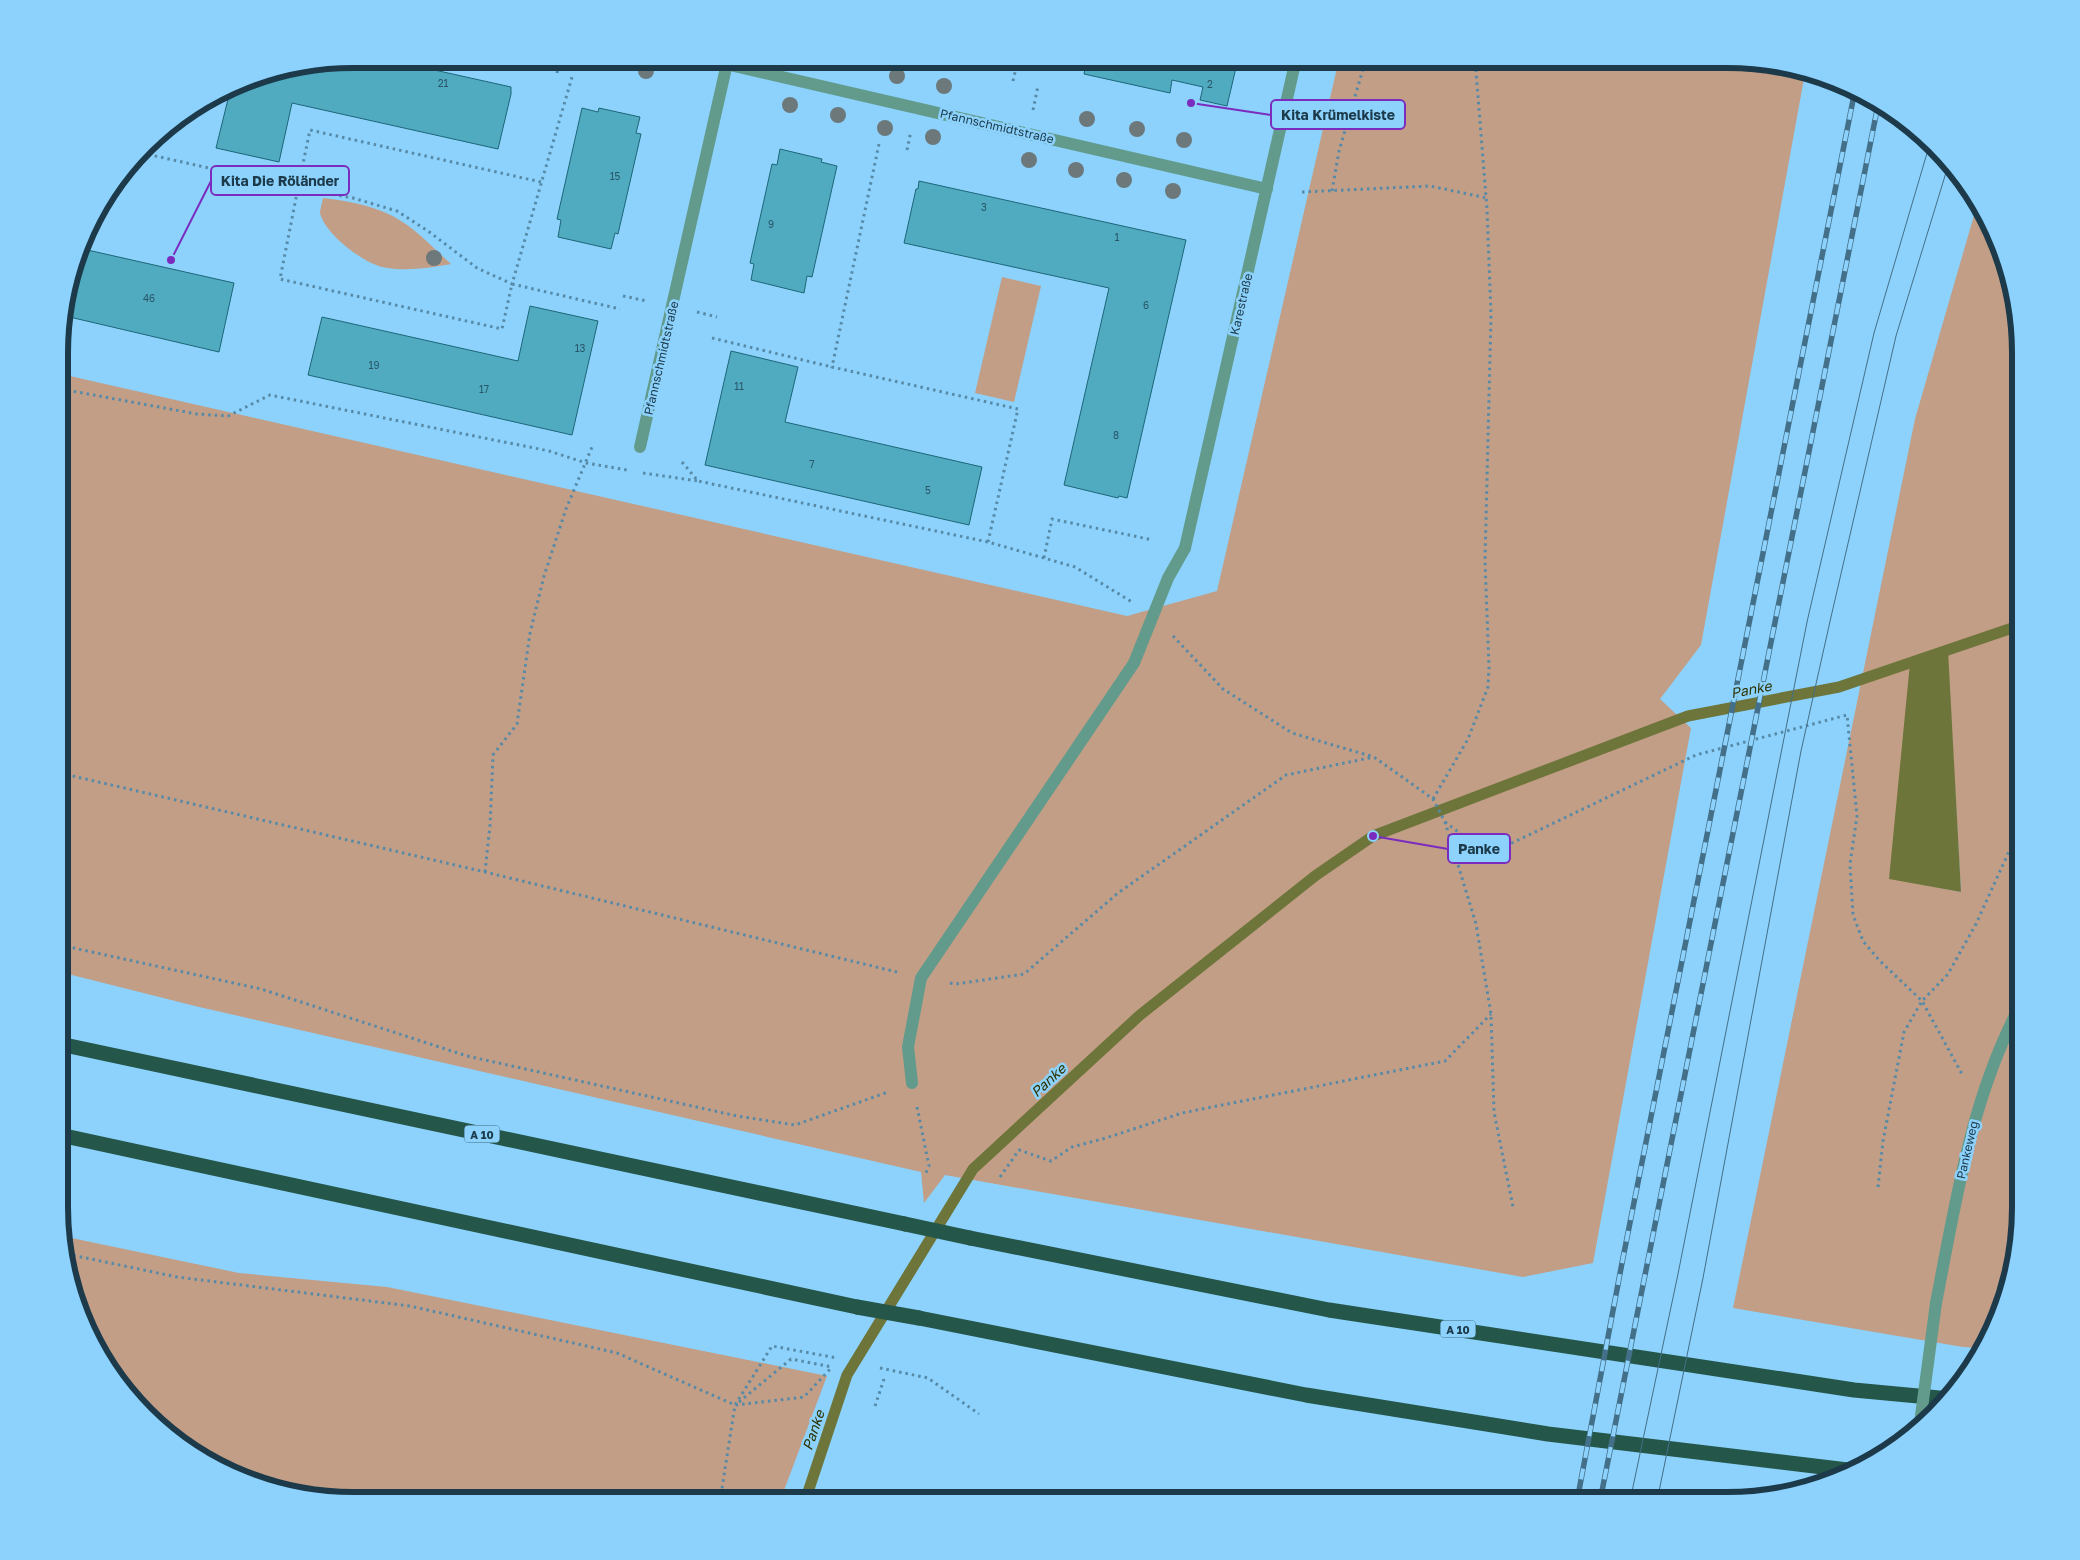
<svg xmlns="http://www.w3.org/2000/svg" width="2080" height="1560" viewBox="0 0 2080 1560" font-family="'Golos Text',sans-serif">
<style>
.green{fill:#c29e86;fill-rule:evenodd}
.water{fill:#6e753a}
.lines{fill:none;stroke-linecap:round;stroke-linejoin:round}
.stream{stroke:#6e753a;stroke-width:11}
.building{fill:#50abc1;stroke:#1d6676}
.path{stroke:#578aa7;stroke-width:3;stroke-dasharray:2.5 4;stroke-linecap:butt}
.service{stroke:#629b8c;stroke-width:12}
.minor{stroke:#629b8c;stroke-width:12}
.motorway{stroke:#25564a;stroke-width:15}
.tram{stroke:#436f88;stroke-width:1}
.rail-casing{stroke:#436f88;stroke-width:5.5}
.rail{stroke:#8cd2fc;stroke-width:4;stroke-dasharray:11;stroke-linecap:butt}
.service-bridge{stroke:#629b8c;stroke-width:12}
.motorway-bridge{stroke:#25564a;stroke-width:15}
.tree{fill:#6d787b}
.labels{text-anchor:middle;dominant-baseline:central;stroke-width:5;stroke-linejoin:round;paint-order:stroke}
.number-label{font-size:10px;fill:#295668}
.shield{fill:#8cd2fc;stroke:#3e687f;stroke-width:1}
.shield-label{font-size:11px;font-weight:bold;fill:#1c3a4a}
.street-label{font-size:12px;fill:#1c3a4a;stroke:#8cd2fc}
.water-label{font-size:14px;font-style:italic;fill:#2e3302;stroke:#8cd2fc}
.rim{fill:none;stroke:#1c3a4a;stroke-width:6}
.leader{fill:none;stroke:#7b2cbf;stroke-width:2}
.callout-dot{fill:#7b2cbf;stroke:#8cd2fc;stroke-width:2}
.callout{fill:#8cd2fc;stroke:#7b2cbf;stroke-width:2}
.callout-label{font-size:14px;text-anchor:middle;font-weight:bold;fill:#1c3a4a}
</style>
<rect width="100%" height="100%" fill="#8cd2fc"/>
<!-- green -->
<g class="green">
<polygon points="1339,59 1746,59 1805,73 1701,645 1660,699 1691,728 1593,1263 1523,1277 945,1175 924,1203 921,1172 195,1006 60,972 61,374 1127,616 1217,591"/>
<path d="M323,198C349,201 378,206 401,221C419,232 435,250 451,264C428,268 405,272 382,267C362,262 325,234 320,213C320,209 322,203 323,198Z"/>
<path d="M1977,205L1991,223L2016,295L2021,352V1227L1999,1320L1982,1348L1963,1347L1733,1308L1915,419ZM1947,651L1961,892L1889,878Z"/>
<polygon points="1002,277 1041,286 1014,402 975,393"/>
<polygon points="62,1236 239,1273 387,1287 827,1376 780,1501 334,1501 240,1479 159,1429 89,1338"/>
</g>
<!-- water -->
<polygon class="water" points="1948,650 1961,892 1889,879 1910,663"/>
<g class="lines">
<!-- stream -->
<polyline class="stream" points="805,1501 847,1375 973,1169 1140,1015 1315,876 1373,836 1688,716 1839,687 2021,625"/>
</g>
<!-- building -->
<g class="building">
<polygon points="352,59 385,59 511,87 511,94 498,149 292,103 279,162 216,148 230,91 258,74"/>
<polygon points="1087,59 1238,59 1227,106 1200,100 1203,87 1172,80 1170,93 1084,74"/>
<polygon points="582,108 598,112 599,108 640,117 636,133 641,134 618,234 615,233 611,249 558,237 561,220 557,219"/>
<polygon points="780,149 822,159 821,162 837,166 812,277 807,276 804,293 751,280 754,264 750,263 772,164 777,165"/>
<polygon points="919,181 1186,240 1127,498 1119,496 1118,498 1064,485 1109,288 904,243 916,189 918,189"/>
<polygon points="83,249 234,283 219,352 61,315"/>
<polygon points="530,306 598,321 572,435 308,375 322,317 518,361"/>
<polygon points="731,351 798,367 785,422 982,467 969,525 705,465"/>
</g>
<g class="lines">
<!-- path -->
<g class="path">
<polyline points="557,73 560,59"/>
<polyline points="1013,81 1018,59"/>
<polyline points="1033,110 1038,86"/>
<polyline points="879,144 832,367 1018,409 988,542"/>
<polyline points="907,150 911,131"/>
<polyline points="142,153 298,188 280,279 502,329 512,284 620,309"/>
<polyline points="541,182 310,130 298,188 353,198 397,211 428,231 477,268 512,284 572,77"/>
<polyline points="1332,191 1339,151 1366,59"/>
<polyline points="1302,192 1430,186 1487,198"/>
<polyline points="623,296 647,301"/>
<polyline points="697,312 717,317"/>
<polyline points="712,338 832,367"/>
<polyline points="61,389 197,414 228,416 270,395 549,451 586,463 627,470"/>
<polyline points="682,462 698,481 988,542 1044,558 1075,567 1132,602"/>
<polyline points="643,473 698,481"/>
<polyline points="1044,558 1052,519 1153,540"/>
<polyline points="1173,636 1223,689 1292,733 1374,757 1433,799 1445,822 1476,924 1491,1014 1494,1112 1513,1207"/>
<polyline points="60,773 485,872 897,972"/>
<polyline points="1433,799 1468,739 1488,687 1489,667 1485,561 1491,315 1487,209 1475,59"/>
<polyline points="1445,822 1469,840 1491,853 1696,755 1847,715 1857,816 1850,864 1853,915 1863,941 1879,960 1922,1001 1962,1074"/>
<polyline points="485,872 490,825 493,755 517,724 530,633 544,576 566,509 592,447"/>
<polyline points="60,945 261,989 467,1056 737,1116 795,1125 888,1092"/>
<polyline points="950,983 956,984 1024,974 1118,893 1286,775 1374,757"/>
<polyline points="917,1107 929,1166 925,1175"/>
<polyline points="1000,1177 1019,1150 1051,1161 1072,1147 1106,1138 1182,1113 1445,1061 1491,1014"/>
<polyline points="1878,1187 1883,1141 1904,1032 1922,1001 1948,974 1976,924 2021,825"/>
<polyline points="67,1254 177,1277 410,1306 617,1353 735,1405 804,1397 832,1367"/>
<polyline points="880,1368 928,1378 979,1414"/>
<polyline points="739,1402 791,1359 832,1367"/>
<polyline points="875,1406 885,1376"/>
<polyline points="720,1501 735,1405 772,1346 837,1358"/>
</g>
<!-- service -->
<g class="service">
<polyline points="912,1083 908,1047 921,978 1134,663 1168,578 1185,548"/>
<path d="M1936,1303C1956,1201 1971,1097 2021,1004"/>
</g>
<!-- minor -->
<g class="minor">
<polyline points="704,59 1267,189"/>
<polyline points="640,447 728,59"/>
<polyline points="1185,548 1296,59"/>
</g>
<!-- motorway -->
<g class="motorway">
<polyline points="60,1044 905,1224"/>
<polyline points="60,1135 857,1307"/>
<polyline points="970,1238 1329,1310 1854,1390 1950,1399"/>
<polyline points="919,1318 1306,1395 1548,1434 1856,1471"/>
</g>
<!-- tram -->
<g class="tram">
<polyline points="1630,1501 1678,1274 1807,622 1874,333 1930,143"/>
<polyline points="1657,1501 1703,1278 1801,751 1831,617 1896,336 1948,166"/>
</g>
<!-- rail casing -->
<g class="rail-casing">
<g id="rail">
<polyline points="1577,1501 1622,1263 1855,90"/>
<polyline points="1600,1501 1878,105"/>
</g>
</g>
<!-- rail -->
<use href="#rail" class="rail"/>
<!-- service-bridge -->
<polyline class="service-bridge" points="1920,1423 1936,1303"/>
<!-- motorway-bridge -->
<g class="motorway-bridge">
<polyline points="905,1224 970,1238"/>
<polyline points="857,1307 919,1318"/>
</g>
</g>
<!-- trees -->
<g class="tree">
<circle cx="646" cy="71" r="8"/>
<circle cx="897" cy="76" r="8"/>
<circle cx="944" cy="86" r="8"/>
<circle cx="790" cy="105" r="8"/>
<circle cx="838" cy="115" r="8"/>
<circle cx="1087" cy="119" r="8"/>
<circle cx="885" cy="128" r="8"/>
<circle cx="1137" cy="129" r="8"/>
<circle cx="933" cy="137" r="8"/>
<circle cx="1184" cy="140" r="8"/>
<circle cx="1029" cy="160" r="8"/>
<circle cx="1076" cy="170" r="8"/>
<circle cx="1124" cy="180" r="8"/>
<circle cx="1173" cy="191" r="8"/>
<circle cx="434" cy="258" r="8"/>
</g>
<g class="labels">
<!-- number labels -->
<g class="number-label">
<text x="443" y="83">21</text>
<text x="1210" y="84">2</text>
<text x="615" y="176">15</text>
<text x="984" y="207">3</text>
<text x="771" y="224">9</text>
<text x="1117" y="237">1</text>
<text x="149" y="298">46</text>
<text x="1146" y="305">6</text>
<text x="580" y="348">13</text>
<text x="374" y="365">19</text>
<text x="739" y="386">11</text>
<text x="484" y="389">17</text>
<text x="1116" y="435">8</text>
<text x="812" y="464">7</text>
<text x="928" y="490">5</text>
</g>
<!-- shield labels -->
<g class="shield">
<rect x="464.5" y="1125.5" width="35" height="17" rx="4"/>
<rect x="1440.5" y="1320.5" width="35" height="17" rx="4"/>
</g>
<g class="shield-label">
<text x="482" y="1134">A 10</text>
<text x="1458" y="1329">A 10</text>
</g>
<!-- street labels -->
<g class="street-label">
<text transform="translate(997 126) rotate(13)">Pfannschmidtstraße</text>
<text transform="translate(1241 304) rotate(-77)">Karestraße</text>
<text transform="translate(661 358) rotate(-77)">Pfannschmidtstraße</text>
<text transform="translate(1967 1150) rotate(-77)">Pankeweg</text>
</g>
<!-- water labels -->
<g class="water-label">
<text transform="translate(1751 689) rotate(-11)">Panke</text>
<text transform="translate(1048 1080) rotate(-43)">Panke</text>
<text transform="translate(813 1430) rotate(-71)">Panke</text>
</g>
</g>
<!-- crop -->
<path d="M0 0H2080V1560H0ZM353 68H1727A285 285 0 0 1 2012 353V1207A285 285 0 0 1 1727 1492H353A285 285 0 0 1 68 1207V353A285 285 0 0 1 353 68Z" fill="#8cd2fc" fill-rule="evenodd"/>
<path class="rim" d="M353 68H1727A285 285 0 0 1 2012 353V1207A285 285 0 0 1 1727 1492H353A285 285 0 0 1 68 1207V353A285 285 0 0 1 353 68Z"/>
<!-- callouts -->
<path class="leader" d="M1191 103L1271 115M171 260L211 181M1373 836L1448 849"/>
<g class="callout-dot">
<circle cx="1191" cy="103" r="5"/>
<circle cx="171" cy="260" r="5"/>
<circle cx="1373" cy="836" r="5"/>
</g>
<g class="callout">
<rect x="1271" y="100" width="134" height="29" rx="5"/>
<rect x="211" y="166" width="138" height="29" rx="5"/>
<rect x="1448" y="834" width="62" height="29" rx="5"/>
</g>
<g class="callout-label">
<text x="1338" y="120">Kita Krümelkiste</text>
<text x="280" y="186">Kita Die Röländer</text>
<text x="1479" y="854">Panke</text>
</g>
</svg>
